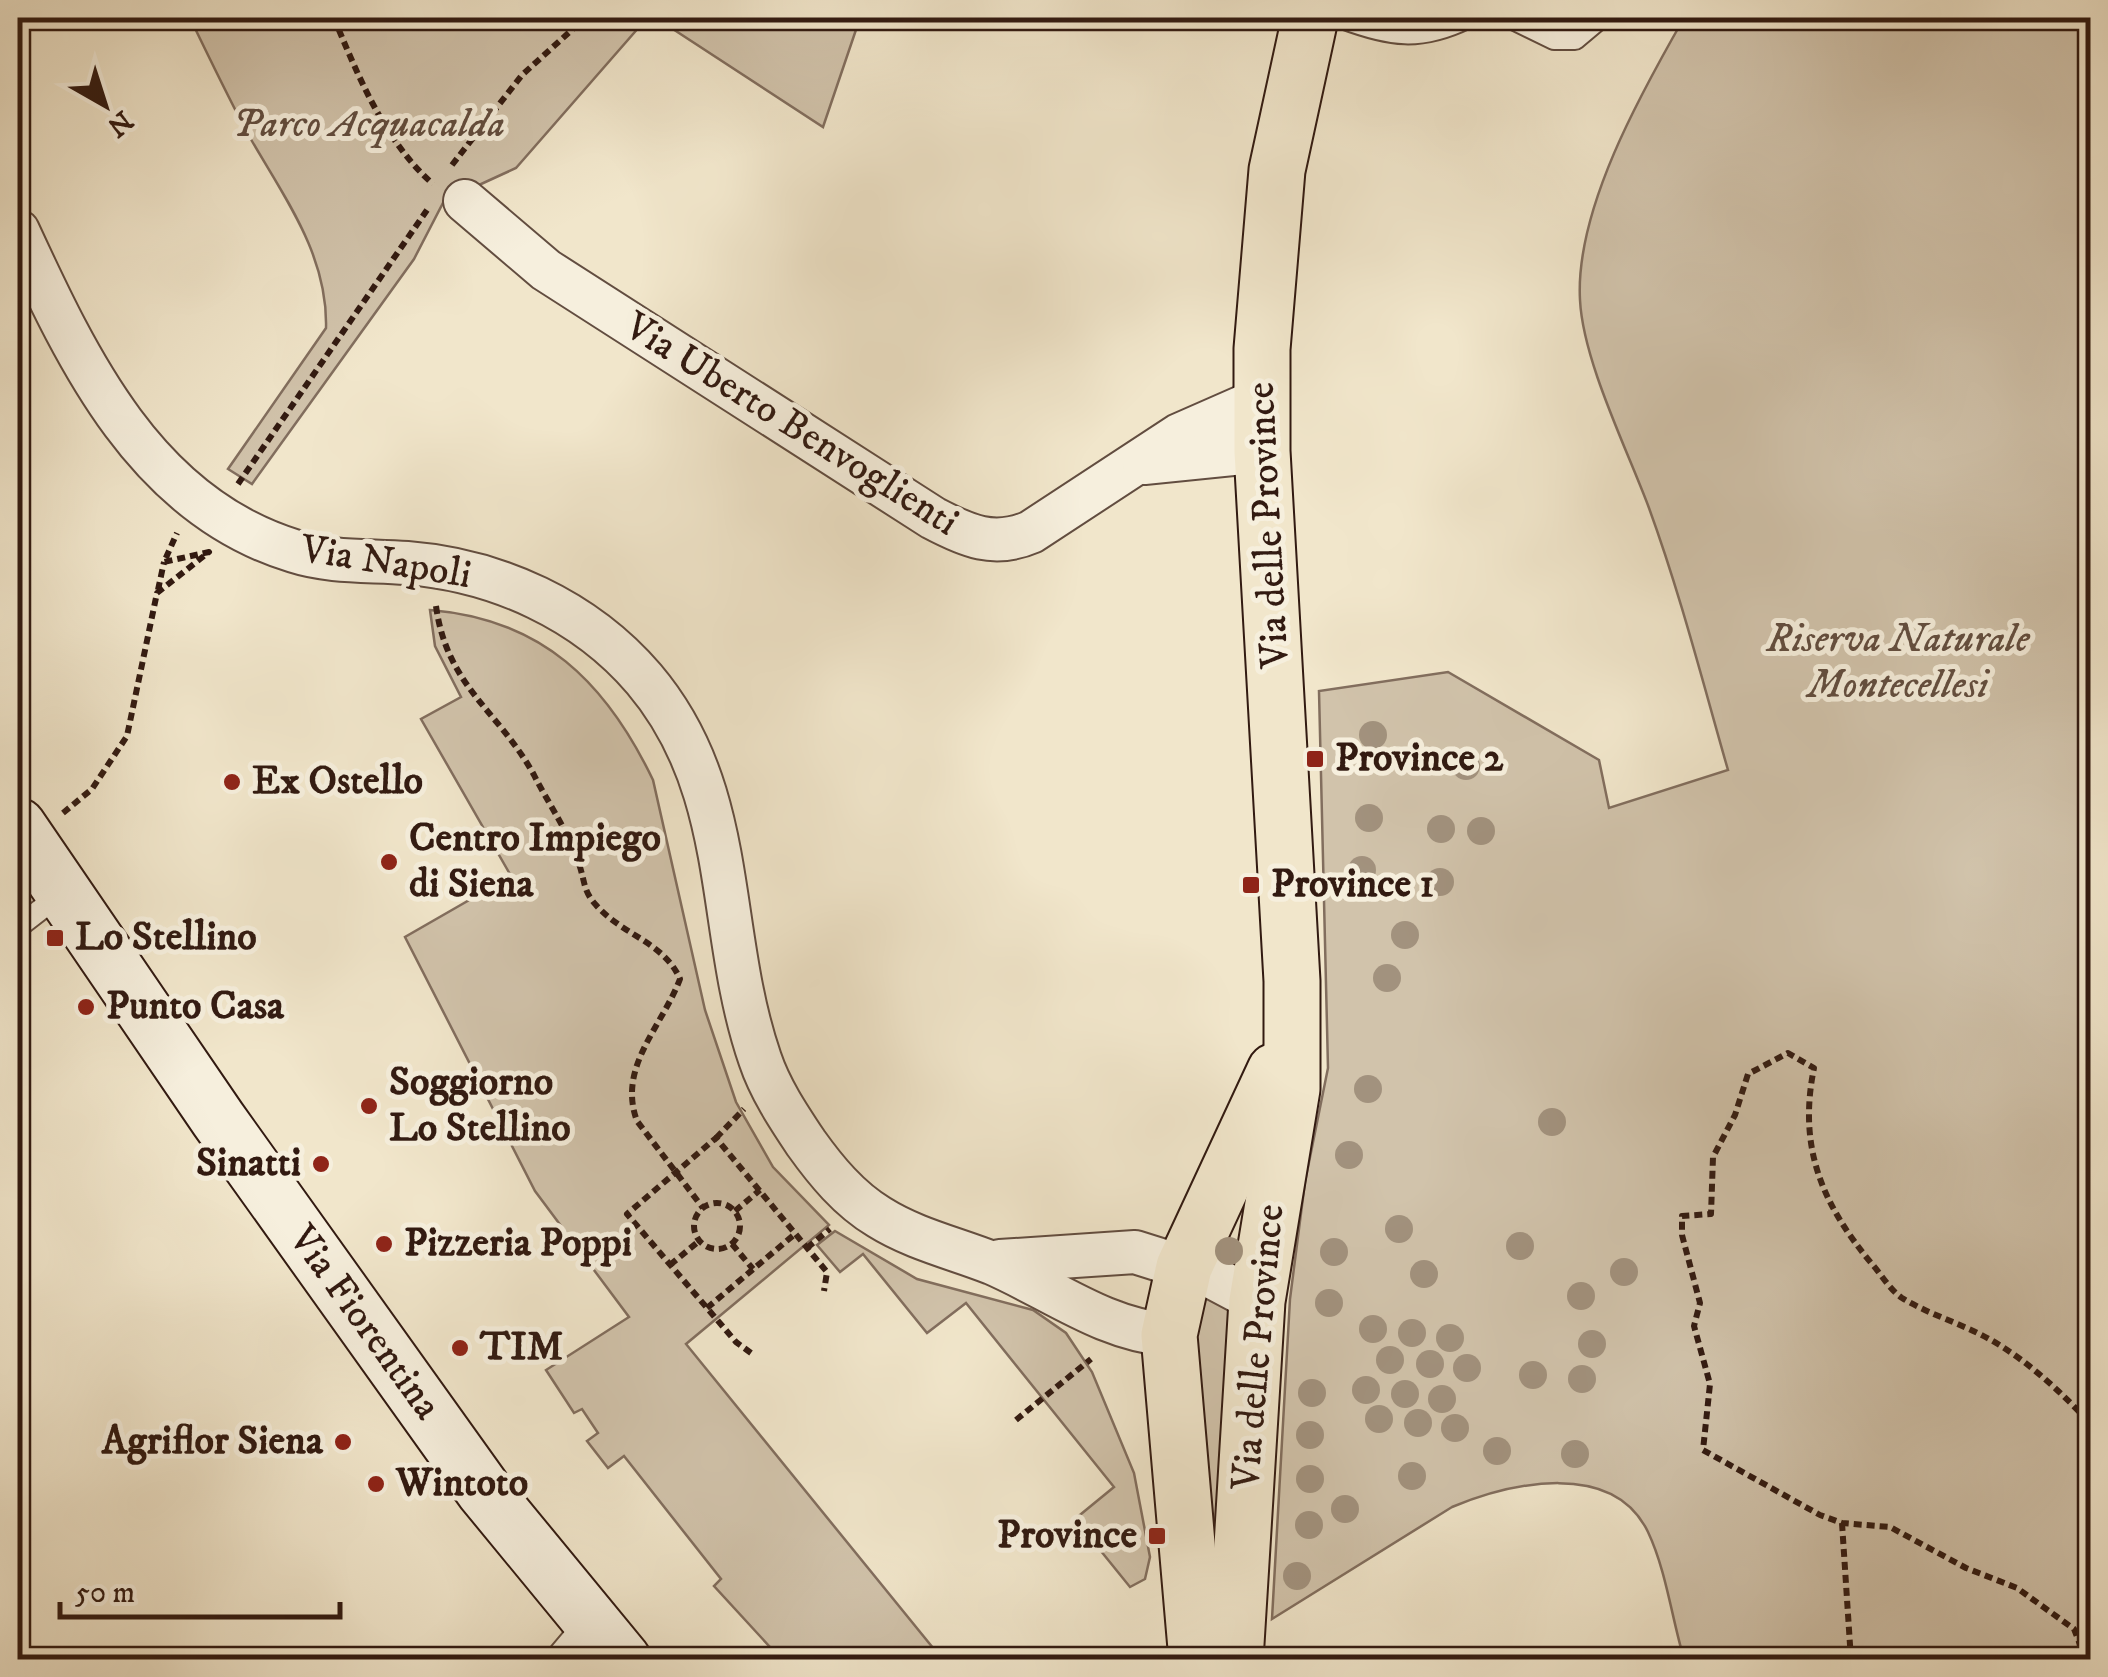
<svg xmlns="http://www.w3.org/2000/svg" width="2108" height="1677" viewBox="0 0 2108 1677" font-family="'IM FELL DW Pica',serif">
<style>
.green{fill:#d1c3ab;stroke:#826e5e;stroke-width:2.5}
.lines{fill:none;stroke-linecap:round;stroke-linejoin:round}
.lane-casing{stroke:#624d40;stroke-width:24}
.street-casing{stroke:#624d40;stroke-width:46}
.secondary-casing{stroke:#321a11;stroke-width:59}
.primary-casing{stroke:#321a11;stroke-width:59}
.path{stroke:#321a11;stroke-width:6;stroke-dasharray:8 5;stroke-linecap:butt}
.lane{stroke:#f6efdd;stroke-width:20}
.street{stroke:#f6efdd;stroke-width:42}
.secondary{stroke:#f6efdd;stroke-width:55}
.primary{stroke:#f1e6cb;stroke-width:55}
.tree{fill:#a2927e}
.poi-dot{fill:#8f2418;stroke:#f6efdd;stroke-width:4}
.labels{text-anchor:middle;dominant-baseline:central;stroke-width:10;stroke-linejoin:round;paint-order:stroke}
.park-label{font-size:40px;font-style:italic;fill:#624d3f;stroke:#f6efdd}
.street-label{font-size:40px;fill:#321a11;stroke:#f6efdd}
.poi-label{font-size:40px;font-weight:bold;fill:#321a11;stroke:#f6efdd;text-anchor:start}
</style>
<rect width="100%" height="100%" fill="#f1e6cb"/>
<filter id="stains"><feTurbulence type="fractalNoise" baseFrequency=".002" numOctaves="4"/><feColorMatrix values="0 0 0 0 .2 0 0 0 0 .09 0 0 0 0 .02 0 0 0 .5 -.17"/></filter>
<radialGradient id="worn" r=".72"><stop offset=".6" stop-color="#630" stop-opacity="0"/><stop offset="1" stop-color="#630" stop-opacity=".3"/></radialGradient>
<!-- green -->
<g class="green">
<path d="M190,18H647L516,168L444,201L414,259L252,484L228,469L326,328C328,255 284,197 249,136C228,97 209,57 190,18Z"/>
<polygon points="656,18 860,18 823,127"/>
<path d="M1684,18H2090V1659H1684C1672,1619 1666,1570 1648,1532C1613,1459 1510,1483 1452,1507L1272,1619L1290,1299L1305,1182L1328,1068L1319,691L1448,672L1599,760L1609,808L1728,770C1703,683 1680,593 1649,508C1627,449 1583,361 1580,300C1575,210 1641,93 1684,18Z"/>
<path d="M430,610C542,619 606,682 653,780L705,1010L736,1102L773,1167L829,1225L686,1344L942,1659H781L714,1586L721,1579L624,1456L608,1468L587,1441L598,1433L582,1409L574,1413L546,1370L629,1317L535,1191L405,937L511,876L421,719L461,697L435,646Z"/>
<polygon points="835,1231 917,1279 1033,1310 1066,1333 1092,1372 1134,1473 1150,1557 1145,1579 1130,1587 1075,1519 1114,1487 966,1303 927,1333 863,1254 840,1272 817,1245"/>
<polygon points="1199,1293 1231,1304 1220,1526 1205,1527 1190,1419"/>
</g>
<g class="lines">
<!-- lane casing -->
<g class="lane-casing">
<g id="lane">
<path d="M1342,18C1390,36 1420,41 1467,18"/>
<polyline points="1511,18 1554,39 1575,39 1600,18"/>
<polyline points="18,927 62,893"/>
<polyline points="554,1660 586,1622"/>
</g>
</g>
<!-- street casing -->
<g class="street-casing">
<g id="street">
<path d="M465,201L546,270L933,518C967,536 994,548 1031,532L1179,435L1261,399"/>
<path d="M18,231C78,361 146,506 294,551C331,563 369,560 407,563C497,570 585,610 644,679C740,792 715,929 760,1059C770,1089 788,1116 806,1143C826,1171 849,1199 879,1217C914,1239 954,1248 992,1263C1052,1289 1102,1329 1169,1335"/>
<polyline points="1144,463 1262,451"/>
<polyline points="1000,1261 1135,1252 1208,1275 1257,1301"/>
</g>
</g>
<!-- secondary casing -->
<g class="secondary-casing">
<polyline id="secondary" points="18,826 218,1119 484,1491 623,1660"/>
</g>
<!-- primary casing -->
<g class="primary-casing">
<g id="primary">
<polyline points="1197,1660 1169,1335 1184,1267 1275,1071"/>
<polyline points="1235,1660 1257,1301 1292,1089 1292,981 1262,451 1262,349 1277,170 1310,18"/>
</g>
</g>
<!-- path -->
<g class="path">
<path d="M334,18C358,76 385,142 433,184"/>
<polyline points="452,165 522,75 585,18"/>
<polyline points="238,484 427,210"/>
<polyline points="158,590 164,562"/>
<path d="M436,606C447,687 499,711 534,775C548,803 570,834 579,864C585,881 583,891 596,905C622,935 664,942 680,979C662,1027 617,1067 637,1121L703,1208"/>
<polyline points="63,813 92,789 127,736 157,593 209,552 164,562 177,533"/>
<polyline points="716,1138 744,1109"/>
<circle cx="717" cy="1226" r="23"/>
<polyline points="735,1211 760,1190"/>
<polyline points="732,1244 753,1269"/>
<polyline points="807,1248 830,1229"/>
<polyline points="670,1265 699,1241"/>
<polyline points="707,1308 795,1234"/>
<polyline points="751,1353 736,1342 627,1214 716,1138 827,1272 824,1291"/>
<polyline points="1016,1420 1091,1359"/>
<polyline points="1842,1523 1851,1660"/>
<path d="M2086,1660L2074,1629L2017,1588L1966,1568L1890,1527L1842,1523L1820,1515L1703,1450L1710,1384L1694,1326L1700,1303L1682,1235V1216L1711,1214L1713,1157L1735,1115L1748,1074L1788,1053L1814,1068C1798,1146 1821,1203 1872,1264C1881,1274 1890,1290 1902,1298C1930,1315 1963,1324 1991,1340C2028,1361 2062,1393 2090,1423"/>
</g>
<!-- lane -->
<use href="#lane" class="lane"/>
<!-- street -->
<use href="#street" class="street"/>
<!-- secondary -->
<use href="#secondary" class="secondary"/>
<!-- primary -->
<use href="#primary" class="primary"/>
</g>
<!-- trees -->
<g class="tree">
<circle cx="1373" cy="735" r="14"/>
<circle cx="1466" cy="766" r="14"/>
<circle cx="1369" cy="818" r="14"/>
<circle cx="1441" cy="829" r="14"/>
<circle cx="1481" cy="831" r="14"/>
<circle cx="1362" cy="870" r="14"/>
<circle cx="1440" cy="882" r="14"/>
<circle cx="1405" cy="935" r="14"/>
<circle cx="1387" cy="978" r="14"/>
<circle cx="1368" cy="1089" r="14"/>
<circle cx="1552" cy="1122" r="14"/>
<circle cx="1349" cy="1155" r="14"/>
<circle cx="1399" cy="1229" r="14"/>
<circle cx="1520" cy="1246" r="14"/>
<circle cx="1229" cy="1251" r="14"/>
<circle cx="1334" cy="1252" r="14"/>
<circle cx="1624" cy="1272" r="14"/>
<circle cx="1424" cy="1274" r="14"/>
<circle cx="1581" cy="1296" r="14"/>
<circle cx="1329" cy="1303" r="14"/>
<circle cx="1373" cy="1329" r="14"/>
<circle cx="1412" cy="1333" r="14"/>
<circle cx="1450" cy="1338" r="14"/>
<circle cx="1592" cy="1344" r="14"/>
<circle cx="1390" cy="1360" r="14"/>
<circle cx="1430" cy="1364" r="14"/>
<circle cx="1467" cy="1368" r="14"/>
<circle cx="1533" cy="1375" r="14"/>
<circle cx="1582" cy="1379" r="14"/>
<circle cx="1366" cy="1390" r="14"/>
<circle cx="1312" cy="1393" r="14"/>
<circle cx="1405" cy="1394" r="14"/>
<circle cx="1442" cy="1399" r="14"/>
<circle cx="1379" cy="1419" r="14"/>
<circle cx="1418" cy="1423" r="14"/>
<circle cx="1455" cy="1428" r="14"/>
<circle cx="1310" cy="1435" r="14"/>
<circle cx="1497" cy="1451" r="14"/>
<circle cx="1575" cy="1454" r="14"/>
<circle cx="1412" cy="1476" r="14"/>
<circle cx="1310" cy="1479" r="14"/>
<circle cx="1345" cy="1509" r="14"/>
<circle cx="1309" cy="1525" r="14"/>
<circle cx="1297" cy="1576" r="14"/>
</g>
<!-- markers -->
<g class="poi-dot">
<rect x="1305" y="749" width="20" height="20" rx="5"/>
<circle cx="232" cy="782" r="10"/>
<circle cx="389" cy="862" r="10"/>
<rect x="1241" y="875" width="20" height="20" rx="5"/>
<rect x="45" y="928" width="20" height="20" rx="5"/>
<circle cx="86" cy="1007" r="10"/>
<circle cx="369" cy="1106" r="10"/>
<circle cx="321" cy="1164" r="10"/>
<circle cx="384" cy="1244" r="10"/>
<circle cx="460" cy="1348" r="10"/>
<circle cx="343" cy="1442" r="10"/>
<circle cx="376" cy="1484" r="10"/>
<rect x="1147" y="1526" width="20" height="20" rx="5"/>
</g>
<g class="labels">
<!-- park labels -->
<g class="park-label">
<text x="369" y="125">Parco Acquacalda</text>
<text x="1898" y="640">Riserva Naturale<tspan x="1898" dy="46">Montecellesi</tspan></text>
</g>
<!-- street labels -->
<g class="street-label">
<text transform="translate(791 425) rotate(32)">Via Uberto Benvoglienti</text>
<text transform="translate(1269 525) rotate(-93)">Via delle Province</text>
<text transform="translate(386 563) rotate(9)">Via Napoli</text>
<text transform="translate(364 1323) rotate(54)">Via Fiorentina</text>
<text transform="translate(1259 1347) rotate(-85)">Via delle Province</text>
</g>
<!-- poi labels -->
<g class="poi-label">
<text x="1335" y="759">Province 2</text>
<text x="252" y="782">Ex Ostello</text>
<text x="409" y="839">Centro Impiego<tspan x="409" dy="46">di Siena</tspan></text>
<text x="1271" y="885">Province 1</text>
<text x="75" y="938">Lo Stellino</text>
<text x="106" y="1007">Punto Casa</text>
<text x="389" y="1083">Soggiorno<tspan x="389" dy="46">Lo Stellino</tspan></text>
<text x="301" y="1164" text-anchor="end">Sinatti</text>
<text x="404" y="1244">Pizzeria Poppi</text>
<text x="480" y="1348">TIM</text>
<text x="323" y="1442" text-anchor="end">Agriflor Siena</text>
<text x="396" y="1484">Wintoto</text>
<text x="1137" y="1536" text-anchor="end">Province</text>
</g>
</g>
<!-- margin -->
<rect width="2108" height="1677" fill="none" stroke="#f1e6cb" stroke-width="60"/>
<rect x="20" y="20" width="2068" height="1637" fill="none" stroke="#321a11" stroke-width="5"/>
<rect x="30" y="30" width="2048" height="1617" fill="none" stroke="#321a11" stroke-width="2.5"/>
<!-- north arrow -->
<g transform="translate(105 105) rotate(141)" stroke="#f6efdd" stroke-width="8" paint-order="stroke">
<path d="M0-8L18 38L0 25L-18 38Z" fill="#321a11"/>
<text y="-15" font-size="28" font-weight="bold" text-anchor="middle" fill="#321a11">N</text>
</g>
<!-- scale -->
<path d="M60 1602v15h280v-15" fill="none" stroke="#321a11" stroke-width="5"/>
<text x="75" y="1602" font-size="30" fill="#321a11" stroke="#f6efdd" stroke-width="8" paint-order="stroke">50 m</text>
<rect width="100%" height="100%" filter="url(#stains)"/>
<rect width="100%" height="100%" fill="url(#worn)"/>
</svg>
